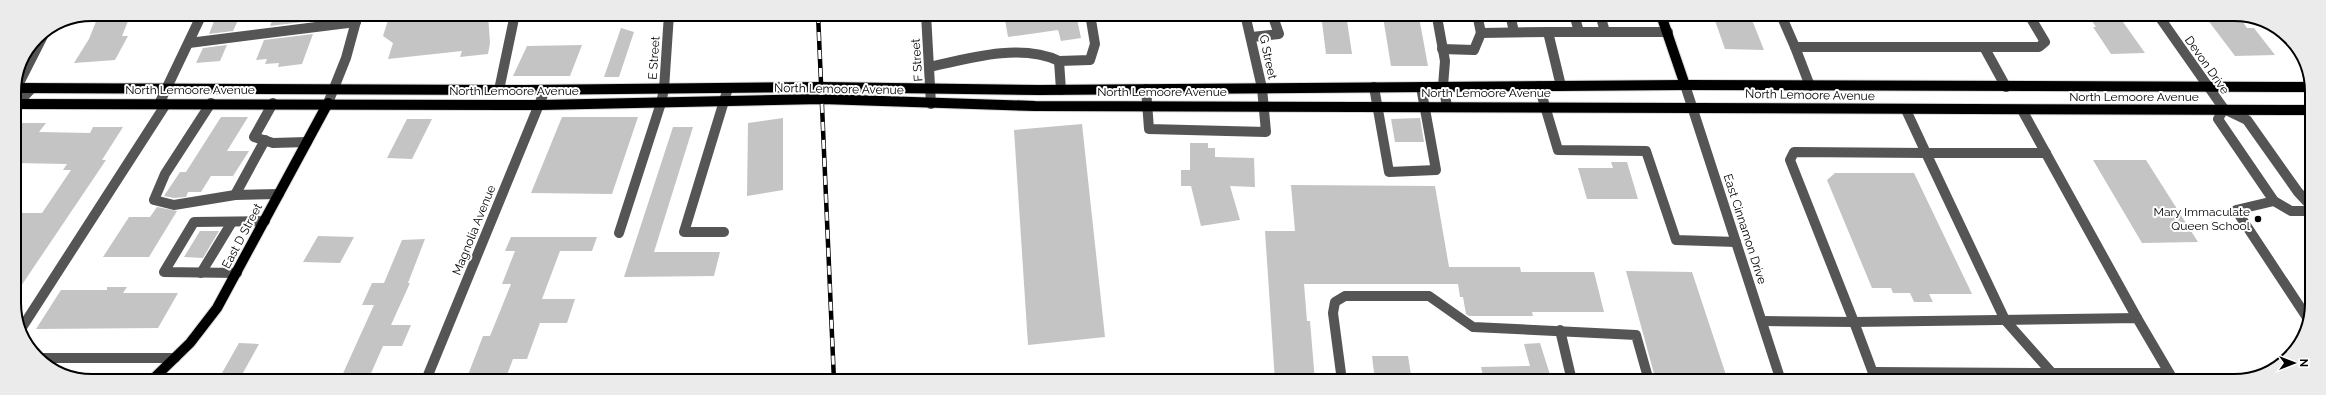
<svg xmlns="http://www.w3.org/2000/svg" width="2326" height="395" viewBox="0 0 2326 395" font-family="Raleway,sans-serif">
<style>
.building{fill:#c4c4c4}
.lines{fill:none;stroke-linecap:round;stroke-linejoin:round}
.major-casing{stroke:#dbdbdb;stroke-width:12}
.minor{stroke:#555;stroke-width:10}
.major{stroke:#000;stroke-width:10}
.rail-casing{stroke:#000;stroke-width:4.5}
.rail{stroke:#fff;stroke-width:3;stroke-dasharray:9;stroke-linecap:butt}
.poi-dot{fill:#000;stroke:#fff;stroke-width:1.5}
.labels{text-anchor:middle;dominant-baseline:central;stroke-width:4;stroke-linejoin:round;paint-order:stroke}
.street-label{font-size:12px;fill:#000;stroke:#fff}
.poi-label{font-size:12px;fill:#000;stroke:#fff;text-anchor:end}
.rim{fill:none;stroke:#000;stroke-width:2}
</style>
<rect width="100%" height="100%" fill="#fff"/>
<!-- building -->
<g class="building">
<polygon points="99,14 131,14 122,36 128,36 115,60 74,63 89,39"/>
<polygon points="217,14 241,14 233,31 209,34"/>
<polygon points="275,14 321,14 319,20 270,26"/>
<polygon points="390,14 488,14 490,43 488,54 460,57 462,51 388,59 393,43 383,36"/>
<polygon points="1004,14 1076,14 1081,38 1061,41 1058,30 1008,37"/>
<polygon points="1321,14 1346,14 1352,54 1326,54"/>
<polygon points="1713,15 1750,15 1764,50 1725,49"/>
<polygon points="2088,15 2118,15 2145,53 2111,54 2093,27 2096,27"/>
<polygon points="2204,15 2238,15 2247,28 2254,28 2275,55 2235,56"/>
<polygon points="1383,17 1419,17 1428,66 1391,66"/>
<polygon points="621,28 634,32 619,77 604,77"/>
<polygon points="313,34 302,64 278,67 279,63 265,64 267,59 256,60 264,40"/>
<polygon points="227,45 220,61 196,63 203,48"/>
<polygon points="582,45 570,76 513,76 527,46"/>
<polygon points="221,117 248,117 227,151 249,151 233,176 211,176 201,192 188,192 186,197 174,198 164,196 180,172 186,172"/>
<polygon points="562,117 638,117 612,194 531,193"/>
<polygon points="783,118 783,190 747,196 748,123"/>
<polygon points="1420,118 1424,142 1395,142 1391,119"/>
<polygon points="407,119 432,119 412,159 387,158"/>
<polygon points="14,123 46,123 39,132 90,133 93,127 123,127 102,160 106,160 15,295 15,213 42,213 71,170 63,170 67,164 14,163"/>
<polygon points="1082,124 1105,337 1028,345 1014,130"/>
<polygon points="673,127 693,127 654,252 720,252 714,276 624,277"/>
<polygon points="1190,143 1208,143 1208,148 1215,148 1215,157 1254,158 1255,187 1230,186 1240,220 1201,226 1191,186 1181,186 1181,170 1190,170"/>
<polygon points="2093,160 2146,160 2198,242 2142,243"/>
<polygon points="1611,162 1627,162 1638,199 1587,199 1578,168 1613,168"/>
<polygon points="1835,173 1914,173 1972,294 1929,294 1933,302 1914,302 1910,293 1893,293 1891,288 1872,288 1827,180"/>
<polygon points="1291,185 1435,186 1449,267 1520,267 1521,272 1594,272 1604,312 1532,312 1533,316 1469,316 1466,314 1463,297 1460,297 1458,284 1304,284 1307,321 1310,321 1315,381 1275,381 1265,231 1295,231"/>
<polygon points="157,207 177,211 149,257 103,257 129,217 150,217"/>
<polygon points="200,231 219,231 203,258 184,257"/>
<polygon points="318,236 354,237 340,263 303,262"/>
<polygon points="511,237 597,237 592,251 560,251 542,299 575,299 567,323 540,323 527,359 513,359 505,380 466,380 483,336 490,336 511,284 502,284 515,251 505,251"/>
<polygon points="425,239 408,283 410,283 391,325 411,325 402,346 383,346 368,380 340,380 374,305 362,305 372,283 384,283 402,240"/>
<polygon points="1626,271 1692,272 1728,381 1656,381"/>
<polygon points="107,287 127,287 123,293 178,293 158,328 36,329 61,290 107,290"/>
<polygon points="239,343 259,344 239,380 218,380"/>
<polygon points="1540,343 1552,381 1484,381 1481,367 1530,366 1524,344"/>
<polygon points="1372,356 1408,356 1412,381 1375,381"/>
</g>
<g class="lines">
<!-- major casing -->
<g class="major-casing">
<g id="major">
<polyline points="1661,15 1685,85"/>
<polyline points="15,88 524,90 822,87 1039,90 1685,85 2310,87"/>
<polyline points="14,104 540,105 822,99 1035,106 2311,110"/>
<polyline points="152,380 190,343 217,308 328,103"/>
</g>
</g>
<!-- minor -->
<g class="minor">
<polyline points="926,14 931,104"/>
<polyline points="1434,14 1437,17 1445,61 1443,86 1447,106"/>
<polyline points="1477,14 1481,33 1548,32"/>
<polyline points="1510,14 1514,32"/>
<polyline points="1574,14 1579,32"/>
<polyline points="1600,14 1605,32"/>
<polyline points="1781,15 1795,47 2039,47 2045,42 2029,15"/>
<polyline points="2158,15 2224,109"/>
<polyline points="1252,37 1279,34 1272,14"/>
<polyline points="189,43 356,22"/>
<polyline points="1795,47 1810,86"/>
<polyline points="1984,47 2006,87"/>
<polyline points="1442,49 1474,50 1481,33"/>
<polyline points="1059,61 1090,60 1095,44 1090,14"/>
<path d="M930,67C969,58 1021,43 1059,61L1061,90"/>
<polyline points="1685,85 1781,381"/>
<polyline points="1539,86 1558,150 1646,151 1676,240 1736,242"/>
<polyline points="1561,86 1548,32 1668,32"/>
<polyline points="1374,87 1389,172 1436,170 1421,87"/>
<polyline points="1146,89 1149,129 1266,132 1262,88 1245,14"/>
<polyline points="499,90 515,14"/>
<polyline points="14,93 46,30"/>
<polyline points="211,103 165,174 154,200 174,205 235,195 279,194"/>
<polyline points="273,103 254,137 273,143 307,142"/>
<polyline points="328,103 346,58 358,14"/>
<polyline points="159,104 202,14"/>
<polyline points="14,107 32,88"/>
<polyline points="2224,109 2218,119 2274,201 2291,211 2311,211"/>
<polyline points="2224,109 2247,120 2298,192 2311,206"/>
<polyline points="1906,110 1926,153 1794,152 1790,160 1854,322 2137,318 2174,381"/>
<polyline points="2022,110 2137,318"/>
<polyline points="235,195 265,140"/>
<polyline points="2274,201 2236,210 2308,319"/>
<polyline points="724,232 684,232 728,88"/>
<polyline points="619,233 661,103 664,89 669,14"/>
<polyline points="201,273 232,222"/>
<polyline points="237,273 164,272 194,222 265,221"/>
<polyline points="1762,321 1854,322 1876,381"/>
<polyline points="21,329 166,104"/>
<polyline points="1560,330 1572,381"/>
<polyline points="37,358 175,358"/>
<polyline points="1873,372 2052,373 2005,320 1926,153 2046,153"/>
<polyline points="2052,373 2169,373"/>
<polyline points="426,380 545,90"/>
<polyline points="1342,381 1333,313 1335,302 1345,296 1429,296 1473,327 1636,335 1649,381"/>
</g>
<!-- major -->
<use href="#major" class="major"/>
<!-- rail casing -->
<g class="rail-casing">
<polyline id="rail" points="818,14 834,381"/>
</g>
<!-- rail -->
<use href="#rail" class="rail"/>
</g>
<!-- markers -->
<circle class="poi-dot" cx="2258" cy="219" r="4"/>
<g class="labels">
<!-- street labels -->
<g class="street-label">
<text transform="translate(1268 57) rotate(78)">G Street</text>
<text transform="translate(654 58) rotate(-86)">E Street</text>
<text transform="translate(917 60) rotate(-94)">F Street</text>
<text transform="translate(2207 65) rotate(55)">Devon Drive</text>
<text transform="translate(839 89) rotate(1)">North Lemoore Avenue</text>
<text x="190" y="90">North Lemoore Avenue</text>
<text x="514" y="91">North Lemoore Avenue</text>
<text x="1162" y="92">North Lemoore Avenue</text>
<text x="1486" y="93">North Lemoore Avenue</text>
<text transform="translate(1810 95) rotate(1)">North Lemoore Avenue</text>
<text x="2134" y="97">North Lemoore Avenue</text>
<text transform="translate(1745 229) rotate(72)">East Cinnamon Drive</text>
<text transform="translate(474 230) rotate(-68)">Magnolia Avenue</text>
<text transform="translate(242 236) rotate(-62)">East D Street</text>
</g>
<!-- poi labels -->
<g class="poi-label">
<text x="2250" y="212">Mary Immaculate<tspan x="2250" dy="14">Queen School</tspan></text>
</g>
</g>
<!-- crop -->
<path d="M0 0H2326V395H0ZM92 21H2234A71 71 0 0 1 2305 92V303A71 71 0 0 1 2234 374H92A71 71 0 0 1 21 303V92A71 71 0 0 1 92 21Z" fill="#ebebeb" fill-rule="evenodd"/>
<path class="rim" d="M92 21H2234A71 71 0 0 1 2305 92V303A71 71 0 0 1 2234 374H92A71 71 0 0 1 21 303V92A71 71 0 0 1 92 21Z"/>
<!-- north arrow -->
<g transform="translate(2294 363) rotate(90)" stroke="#ffffff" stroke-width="3" paint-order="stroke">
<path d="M0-3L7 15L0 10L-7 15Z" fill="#000000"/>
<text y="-6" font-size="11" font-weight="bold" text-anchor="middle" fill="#000000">N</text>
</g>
</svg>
